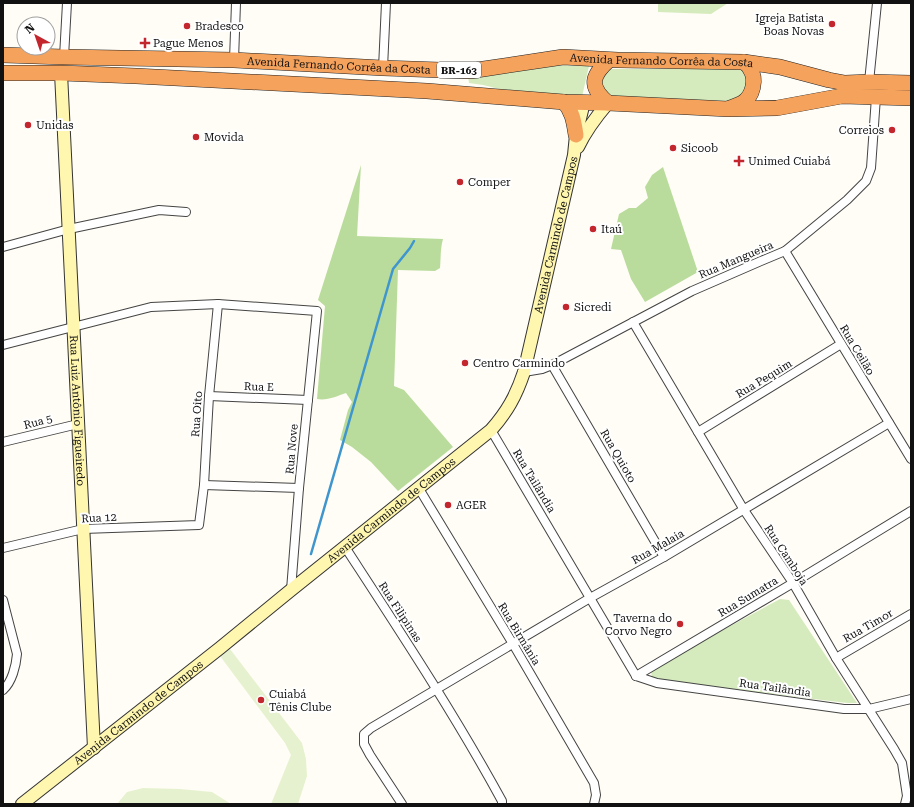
<svg xmlns="http://www.w3.org/2000/svg" width="914" height="807" viewBox="0 0 914 807" font-family="'Roboto Serif',serif">
<style>
.green{fill:#d5ebbd}
.forest{fill:#b9dc9c}
.pitch{fill:#e6f2cf}
.lines{fill:none;stroke-linecap:round;stroke-linejoin:round}
.stream{stroke:#3f96cf;stroke-width:2.5}
.street-casing{stroke:#444;stroke-width:10}
.secondary-casing{stroke:#333;stroke-width:14}
.highway-casing{stroke:#222;stroke-width:16}
.street{stroke:#fff;stroke-width:8}
.secondary{stroke:#fff6b0;stroke-width:12}
.highway{stroke:#f5a25d;stroke-width:15}
.poi-dot{fill:#c4262e;stroke:#fff;stroke-width:1.5}
.labels{text-anchor:middle;dominant-baseline:central;stroke-width:4;stroke-linejoin:round;paint-order:stroke}
.shield{fill:#fff;stroke:#585858;stroke-width:1}
.shield-label{font-size:10px;font-weight:bold;fill:#111}
.poi-label{font-size:11px;fill:#111;stroke:#fff;text-anchor:start}
.street-label{font-size:11px;fill:#111;stroke:#fff}
</style>
<rect width="100%" height="100%" fill="#fffdf5"/>
<!-- green -->
<g class="green">
<polygon points="658,3 728,3 711,14 658,12"/>
<polygon points="550,65 589,66 581,101 521,94 483,85 469,83 468,76"/>
<polygon points="739,67 750,76 740,101 610,99 598,80 604,71 611,69 664,69"/>
<polygon points="780,599 789,600 857,703 848,703 652,680 651,669"/>
</g>
<!-- forest -->
<g class="forest">
<path d="M361,165L357,236L443,239C440,250 441,258 440,268L435,271L398,270L394,386L404,390L453,447L398,491L371,462L352,447L340,440L348,410L352,402L346,393C337,396 327,401 317,399L325,306L318,300Z"/>
<polygon points="663,167 698,272 645,302 631,279 621,250 611,249 619,214 629,208 636,208 648,198 645,187 652,175"/>
</g>
<!-- pitch -->
<g class="pitch">
<polygon points="230,649 302,743 306,759 307,776 298,804 271,804 291,755 285,743 220,656"/>
<polygon points="143,788 180,789 212,792 231,804 117,804 127,792"/>
</g>
<g class="lines">
<!-- stream -->
<polyline class="stream" points="311,554 393,269 410,248 414,241"/>
<!-- street casing -->
<g class="street-casing">
<g id="street">
<polyline points="64,57 67,3"/>
<polyline points="234,60 236,3"/>
<polyline points="383,68 386,3"/>
<polyline points="869,82 877,3"/>
<polyline points="3,247 69,229 159,210 186,212"/>
<polyline points="785,251 911,459"/>
<polyline points="633,322 744,510 793,583 836,658 894,749 902,763 907,796 905,804"/>
<polyline points="3,345 73,327 151,307 218,304 317,311 299,488 291,590"/>
<polyline points="552,365 664,557"/>
<polyline points="524,372 542,369 552,365 692,291 761,261 785,251 847,200 866,181 871,168 876,97"/>
<polyline points="209,396 308,400"/>
<polyline points="491,430 636,676"/>
<polyline points="698,432 841,344"/>
<polyline points="3,442 78,424"/>
<polyline points="204,485 299,488"/>
<polyline points="418,487 513,644 594,783 596,795 594,804"/>
<path d="M345,547C399,630 454,713 502,801V804"/>
<polyline points="3,548 83,529 199,525 204,485 209,396 218,304"/>
<path d="M3,600L17,654C16,666 12,682 3,690"/>
<polyline points="836,658 911,614"/>
<polyline points="636,676 793,583 911,511"/>
<polyline points="636,676 657,683 844,709 869,709 911,699"/>
<polyline points="402,804 370,755 364,744 364,734 371,728 590,598 664,557 889,423"/>
</g>
</g>
<!-- secondary casing -->
<g class="secondary-casing">
<g id="secondary">
<path id="s1" d="M61,73L94,748"/>
<path d="M578,147C586,130 596,117 608,103"/>
<path id="s2" d="M22,804L220,648L291,590L491,430C507,412 516,396 524,372L574,155L576,135L584,102"/>
</g>
</g>
<!-- highway casing -->
<g class="highway-casing">
<g id="highway">
<path id="s3" d="M3,55L64,57L234,60L383,68L470,71L563,57L618,60L744,62L780,67L829,80L845,83L869,82L911,83"/>
<polyline points="3,73 61,73 136,76 427,91 564,102 608,103 728,109 777,108 842,96 911,98"/>
<path d="M564,102C573,112 574,123 576,135"/>
<path d="M608,103C589,87 591,76 609,60"/>
<path d="M730,108C734,106 739,105 742,103C753,97 757,79 750,69C749,66 746,64 744,62"/>
</g>
</g>
<!-- street -->
<use href="#street" class="street"/>
<!-- secondary -->
<use href="#secondary" class="secondary"/>
<!-- highway -->
<use href="#highway" class="highway"/>
</g>
<!-- markers -->
<g class="poi-dot">
<circle cx="832" cy="24" r="4"/>
<circle cx="187" cy="26" r="4"/>
<path d="M143 37h4v4h4v4h-4v4h-4v-4h-4v-4h4z"/>
<circle cx="28" cy="125" r="4"/>
<circle cx="892" cy="130" r="4"/>
<circle cx="196" cy="137" r="4"/>
<circle cx="673" cy="148" r="4"/>
<path d="M737 155h4v4h4v4h-4v4h-4v-4h-4v-4h4z"/>
<circle cx="460" cy="182" r="4"/>
<circle cx="593" cy="229" r="4"/>
<circle cx="566" cy="307" r="4"/>
<circle cx="465" cy="363" r="4"/>
<circle cx="448" cy="505" r="4"/>
<circle cx="680" cy="624" r="4"/>
<circle cx="261" cy="700" r="4"/>
</g>
<g class="labels">
<!-- shield labels -->
<rect class="shield" x="437" y="62" width="44" height="16" rx="3"/>
<g class="shield-label">
<text x="459" y="70">BR-163</text>
</g>
<!-- poi labels -->
<g class="poi-label">
<text x="824" y="18" text-anchor="end">Igreja Batista<tspan x="824" dy="13">Boas Novas</tspan></text>
<text x="195" y="26">Bradesco</text>
<text x="153" y="43">Pague Menos</text>
<text x="36" y="125">Unidas</text>
<text x="884" y="130" text-anchor="end">Correios</text>
<text x="204" y="137">Movida</text>
<text x="681" y="148">Sicoob</text>
<text x="748" y="161">Unimed Cuiabá</text>
<text x="468" y="182">Comper</text>
<text x="601" y="229">Itaú</text>
<text x="574" y="307">Sicredi</text>
<text x="473" y="363">Centro Carmindo</text>
<text x="456" y="505">AGER</text>
<text x="672" y="618" text-anchor="end">Taverna do<tspan x="672" dy="13">Corvo Negro</tspan></text>
<text x="269" y="694">Cuiabá<tspan x="269" dy="13">Tênis Clube</tspan></text>
</g>
<!-- street labels -->
<g class="street-label">
<text stroke="none"><textPath href="#s3" startOffset="660">Avenida Fernando Corrêa da Costa</textPath></text>
<text stroke="none"><textPath href="#s3" startOffset="336">Avenida Fernando Corrêa da Costa</textPath></text>
<text stroke="none"><textPath href="#s2" startOffset="808">Avenida Carmindo de Campos</textPath></text>
<text transform="translate(736 260) rotate(-23)">Rua Mangueira</text>
<text transform="translate(857 350) rotate(59)">Rua Ceilão</text>
<text transform="translate(764 379) rotate(-31)">Rua Pequim</text>
<text transform="translate(259 387) rotate(2)">Rua E</text>
<text stroke="none"><textPath href="#s1" startOffset="338">Rua Luiz Antônio Figueiredo</textPath></text>
<text transform="translate(197 414) rotate(-86)">Rua Oito</text>
<text transform="translate(38 422) rotate(-14)">Rua 5</text>
<text transform="translate(292 449) rotate(-85)">Rua Nove</text>
<text transform="translate(618 456) rotate(60)">Rua Quioto</text>
<text transform="translate(534 481) rotate(59)">Rua Tailândia</text>
<text stroke="none"><textPath href="#s2" startOffset="472">Avenida Carmindo de Campos</textPath></text>
<text transform="translate(99 518) rotate(-3)">Rua 12</text>
<text transform="translate(658 547) rotate(-30)">Rua Malaia</text>
<text transform="translate(786 555) rotate(57)">Rua Camboja</text>
<text transform="translate(748 597) rotate(-31)">Rua Sumatra</text>
<text transform="translate(400 612) rotate(57)">Rua Filipinas</text>
<text transform="translate(868 626) rotate(-30)">Rua Timor</text>
<text transform="translate(519 634) rotate(59)">Rua Birmânia</text>
<text transform="translate(775 688) rotate(8)">Rua Tailândia</text>
<text stroke="none"><textPath href="#s2" startOffset="148">Avenida Carmindo de Campos</textPath></text>
</g>
</g>
<!-- border -->
<rect width="914" height="807" fill="none" stroke="#111111" stroke-width="8"/>
<!-- north arrow -->
<g transform="translate(36 36) rotate(320)"><circle r="19" fill="#ffffff" stroke="#a0a0a0"/>
<path d="M0-3L7 15L0 10L-7 15Z" fill="#c4262e"/>
<text y="-6" font-size="11" font-weight="bold" text-anchor="middle" fill="#111111">N</text>
</g>
</svg>
